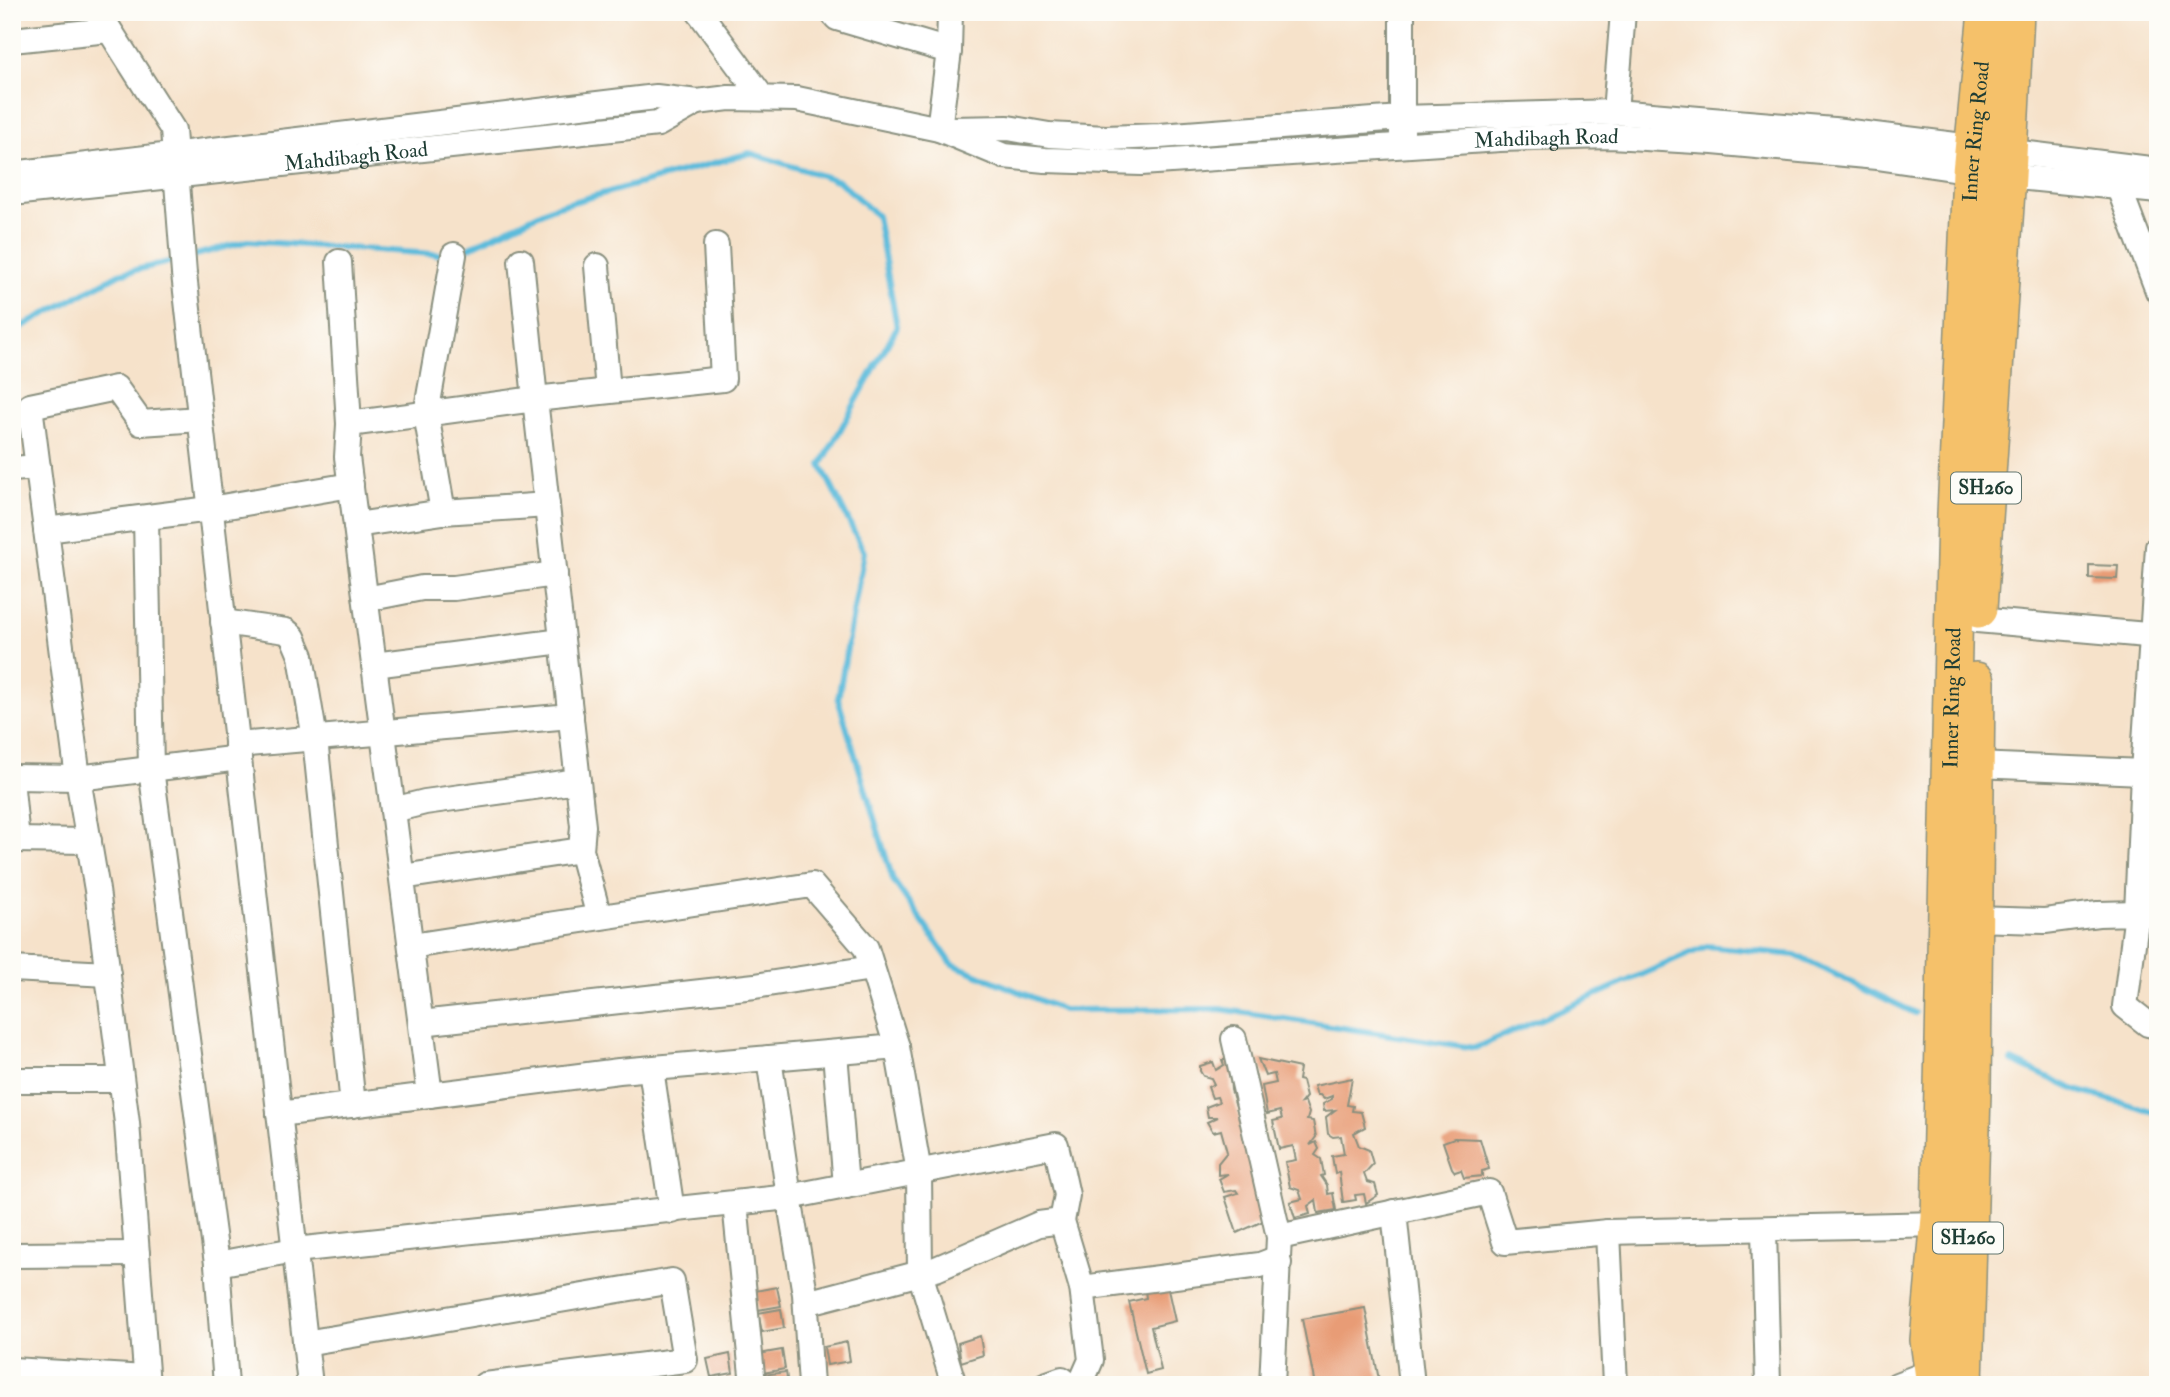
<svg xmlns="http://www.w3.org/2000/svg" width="2170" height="1397" viewBox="0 0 2170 1397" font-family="'IM FELL Double Pica',serif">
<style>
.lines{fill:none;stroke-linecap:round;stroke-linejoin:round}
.stream{stroke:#5cbbdb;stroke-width:6}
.building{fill:#e89c76}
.minor-casing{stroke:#8a907f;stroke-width:28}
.highway-casing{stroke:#8a907f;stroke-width:40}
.minor{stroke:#fff;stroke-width:24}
.highway{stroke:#f5c16b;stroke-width:37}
.labels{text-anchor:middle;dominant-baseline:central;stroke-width:7;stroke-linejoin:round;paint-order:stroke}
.shield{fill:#fdfcf7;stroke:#62766e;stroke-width:2}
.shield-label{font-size:19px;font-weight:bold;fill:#1f3d34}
.street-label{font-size:21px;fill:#1f3d34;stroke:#fdfcf7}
</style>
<rect width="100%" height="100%" fill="#fdfcf7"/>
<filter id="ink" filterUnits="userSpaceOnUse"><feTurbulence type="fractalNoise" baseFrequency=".0143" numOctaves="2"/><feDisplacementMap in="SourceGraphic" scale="14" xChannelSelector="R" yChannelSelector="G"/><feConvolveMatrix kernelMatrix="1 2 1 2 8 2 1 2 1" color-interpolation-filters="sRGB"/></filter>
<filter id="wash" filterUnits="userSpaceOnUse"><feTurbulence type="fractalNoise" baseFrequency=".00686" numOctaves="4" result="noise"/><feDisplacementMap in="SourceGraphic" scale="28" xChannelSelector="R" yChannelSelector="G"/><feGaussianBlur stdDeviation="1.57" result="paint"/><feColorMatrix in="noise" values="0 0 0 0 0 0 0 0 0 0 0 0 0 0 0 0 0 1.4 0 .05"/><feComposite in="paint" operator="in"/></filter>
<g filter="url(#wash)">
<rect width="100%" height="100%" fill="#f6e2ca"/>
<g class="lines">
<!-- stream -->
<g class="stream">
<polyline points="458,253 551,208 750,153 839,181 877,216 897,327 821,465 864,552 838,699 893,880 952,964 1063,1010 1220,1009 1475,1048 1707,946 1795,955 1915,1013"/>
<polyline points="188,257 248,241 447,255"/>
<polyline points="12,332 119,274 177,260"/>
<polyline points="2012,1061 2076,1090 2158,1113"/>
</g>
</g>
<g id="blocks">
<!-- building -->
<g class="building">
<polygon points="2089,565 2118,566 2117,579 2089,578"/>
<polygon points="1258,1059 1300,1068 1298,1080 1302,1081 1306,1097 1301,1103 1305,1102 1309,1113 1307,1120 1313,1121 1316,1137 1310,1145 1316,1142 1319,1149 1315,1155 1321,1159 1324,1175 1321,1176 1327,1185 1328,1194 1333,1193 1336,1210 1318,1213 1316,1200 1308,1206 1310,1214 1295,1218 1290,1202 1302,1199 1299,1190 1290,1187 1285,1162 1296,1160 1293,1146 1279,1149 1273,1121 1282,1119 1280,1111 1267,1114 1262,1086 1276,1083 1274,1074 1265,1076"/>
<polygon points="1222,1060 1231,1060 1234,1077 1230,1075 1231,1090 1270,1218 1237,1233 1225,1197 1238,1193 1236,1190 1224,1192 1219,1179 1228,1174 1218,1175 1218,1163 1227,1152 1221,1130 1213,1132 1207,1122 1218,1117 1208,1117 1206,1107 1219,1102 1217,1097 1212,1098 1208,1087 1214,1084 1211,1078 1203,1076 1200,1071 1200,1066 1213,1062 1216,1070 1224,1065"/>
<polygon points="1352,1078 1347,1105 1353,1106 1352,1111 1361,1112 1365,1127 1354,1133 1359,1146 1369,1150 1373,1164 1364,1174 1367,1182 1375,1184 1378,1195 1366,1203 1364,1194 1355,1195 1356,1200 1343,1202 1339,1172 1335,1174 1332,1156 1344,1154 1341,1136 1333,1137 1328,1134 1326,1117 1335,1110 1324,1111 1323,1104 1332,1099 1332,1096 1324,1099 1320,1095 1317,1095 1314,1086"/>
<polygon points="1454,1138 1480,1139 1489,1169 1482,1171 1482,1176 1464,1178 1461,1170 1455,1172 1452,1168 1443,1142"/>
<polygon points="1167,1285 1175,1321 1151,1327 1161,1370 1146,1374 1129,1302 1146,1298 1145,1290"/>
<polygon points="777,1287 781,1306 758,1310 755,1291"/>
<polygon points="1365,1308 1380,1385 1315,1385 1302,1319"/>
<polygon points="781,1309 784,1328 762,1332 758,1313"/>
<polygon points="980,1336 983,1355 961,1362 958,1343"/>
<polygon points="847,1342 850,1361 827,1365 824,1347"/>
<polygon points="782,1350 785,1369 763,1373 759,1354"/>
<polygon points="730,1354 733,1373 711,1377 707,1359"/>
<polygon points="786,1372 788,1385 765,1385 763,1375"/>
<polygon points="731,1378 732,1385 709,1385 708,1382"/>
</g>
</g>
</g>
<g filter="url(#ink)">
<use href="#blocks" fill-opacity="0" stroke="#8a907f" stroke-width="2"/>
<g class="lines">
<!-- minor casing -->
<g class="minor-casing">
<g id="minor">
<polyline points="98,12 173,130 184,274 310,1385"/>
<polyline points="699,12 762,97"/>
<polyline points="832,12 837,18 949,51"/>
<polyline points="1402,12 1402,134"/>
<polyline points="12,40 109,30"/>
<polyline points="1615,112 1623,12"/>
<polyline points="939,129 949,51 950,12"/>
<polyline points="950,129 1008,128 1049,135 1106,138 1160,136 1401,118 1615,112 1834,130 2158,170"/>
<path id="s1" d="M12,174L656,97L697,102L729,98L797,99L939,129L1004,156L1045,160L1141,163L1500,139L1611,136L1713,142L1877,157L2007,176L2158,191"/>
<polyline points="2119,188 2158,291"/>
<path id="s2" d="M12,193L658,124L697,102"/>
<polyline points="521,261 535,399 723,379 716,245"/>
<polyline points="339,262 349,424"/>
<polyline points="597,266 608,391"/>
<polyline points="12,469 38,467"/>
<polyline points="443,512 426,414 454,255"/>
<polyline points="146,518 151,769 217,1264 295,1250 789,1197 805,1294 811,1385"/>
<polyline points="356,525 443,512 547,505"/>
<polyline points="46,530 210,509 351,485"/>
<polyline points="366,599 422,588 454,588 555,574"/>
<polyline points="1977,620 2158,636"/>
<polyline points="223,622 286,631 293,637 301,656 315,739 353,1105"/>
<polyline points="374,665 562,641"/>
<polyline points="237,745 571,716"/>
<polyline points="1976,765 2143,772 2158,547"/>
<polyline points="2143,772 2137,913 2158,915"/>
<polyline points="12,777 78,778 239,758"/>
<polyline points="12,789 17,840"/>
<polyline points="393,810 425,802 578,781"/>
<polyline points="12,840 89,841"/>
<polyline points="581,850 599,917"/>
<polyline points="402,877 581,850 583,826 535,399 349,424 347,457 430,1095"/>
<polyline points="1973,919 2045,921 2098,914 2137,913 2125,1006 2148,1024 2158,1026"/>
<polyline points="411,946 812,885 866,948 897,1047"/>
<polyline points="12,969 108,974"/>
<polyline points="421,1023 755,986 872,968"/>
<polyline points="1234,1039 1279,1237 1272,1385"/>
<polyline points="835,1053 846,1186"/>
<polyline points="769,1058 789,1197 1056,1145 1067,1195 1062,1221 1082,1288 1091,1360 1080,1385"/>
<polyline points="651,1069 672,1211"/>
<polyline points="12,1080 121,1080"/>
<polyline points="279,1114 619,1071 897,1047 919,1172 920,1273 954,1385"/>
<polyline points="735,1203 753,1385"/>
<polyline points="1394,1212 1412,1385"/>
<polyline points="1764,1230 1768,1385"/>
<polyline points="1608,1232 1615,1385"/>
<polyline points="1279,1237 1489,1192 1505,1242 1608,1232 1939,1224"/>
<polyline points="12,1255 137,1254"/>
<polyline points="217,1264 226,1385"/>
<polyline points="1082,1288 1260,1265 1273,1260 1279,1263"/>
<polyline points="806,1303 936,1269 1039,1224 1062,1221"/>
<polyline points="305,1343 672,1281 685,1360 485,1385"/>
<polyline points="12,1370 146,1378"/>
<polyline points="147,1385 127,1123 97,890 78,778 30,406 116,388 141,423 200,419"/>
<polyline points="1045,1385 1062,1379 1070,1385"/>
<polyline points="1897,1385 1933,1371"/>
</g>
</g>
<!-- highway casing -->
<g class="highway-casing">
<g id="highway">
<polyline points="1978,609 2007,176 2015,12"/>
<path id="s3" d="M1935,1385L1929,1340L1940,1218L1956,514L1971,172L1987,12"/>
<polyline points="1964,1385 1972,1092 1976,681"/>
</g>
</g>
<!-- minor -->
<use href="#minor" class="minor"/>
<!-- highway -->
<use href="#highway" class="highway"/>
</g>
</g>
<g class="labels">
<!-- shield labels -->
<g class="shield">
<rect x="1951" y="472.5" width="70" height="31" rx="5"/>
<rect x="1933" y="1222.5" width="70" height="31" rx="5"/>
</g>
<g class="shield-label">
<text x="1986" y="488">SH260</text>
<text x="1968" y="1238">SH260</text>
</g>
<!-- street labels -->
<g class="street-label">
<text stroke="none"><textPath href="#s3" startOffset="1255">Inner Ring Road</textPath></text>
<text stroke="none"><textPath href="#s1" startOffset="1549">Mahdibagh Road</textPath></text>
<text stroke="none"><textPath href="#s2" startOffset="346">Mahdibagh Road</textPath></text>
<text stroke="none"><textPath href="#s3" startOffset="688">Inner Ring Road</textPath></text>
</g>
</g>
<!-- margin -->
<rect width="2170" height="1397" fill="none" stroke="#fdfcf7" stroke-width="42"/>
</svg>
